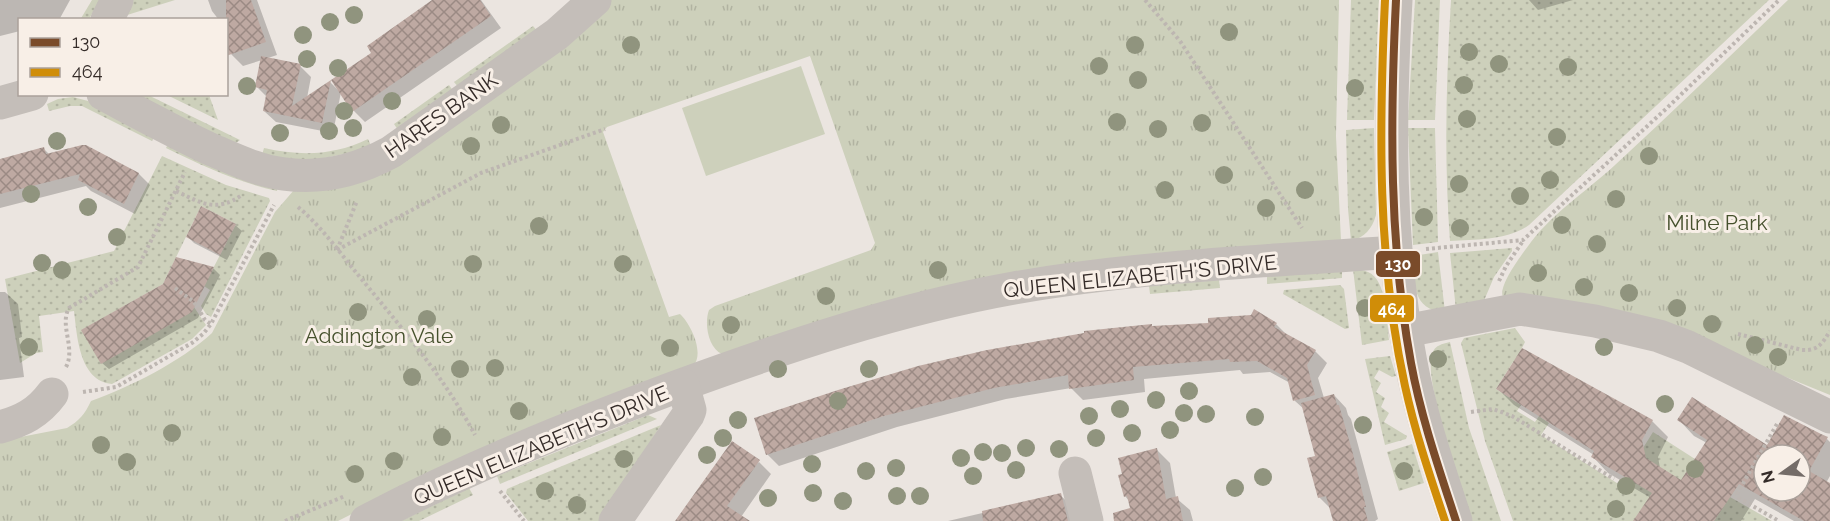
<svg xmlns="http://www.w3.org/2000/svg" width="1830" height="521" viewBox="0 0 1830 521" font-family="Raleway,sans-serif">
<style>
.grass{fill:url(#grass-dots)}
.park{fill:url(#park-tufts)}
.garden{fill:#cdd0bb}
.shadow{fill:#0003;fill-rule:evenodd}
.building{fill:url(#building-cross-hatch);fill-rule:evenodd}
.lines{fill:none;stroke-linecap:round;stroke-linejoin:round}
.path{stroke:#bdb6b1;stroke-width:4;stroke-dasharray:3 3;stroke-linecap:butt}
.minor{stroke:#c4beb9;stroke-width:33}
.bus-1-casing{stroke:#f8efe7;stroke-width:12}
.bus-2-casing{stroke:#f8efe7;stroke-width:12}
.bus-1{stroke:#7a4b2a;stroke-width:8}
.bus-2{stroke:#d08d08;stroke-width:8}
.tree{fill:#90947e}
.labels{text-anchor:middle;dominant-baseline:central;stroke-width:6;stroke-linejoin:round;paint-order:stroke}
.street-label{font-size:21px;fill:#342b28;stroke:#f8efe7}
.park-label{font-size:21px;fill:#46512d;stroke:#f8efe7}
.line-badge{stroke:#f8efe7;stroke-width:2}
.badge-label{font-size:16px;text-anchor:middle;font-weight:bold;fill:#fff}
</style>
<defs>
<pattern id="grass-dots" width="8" height="8" patternUnits="userSpaceOnUse" patternTransform="scale(1.5)"><rect width="8" height="8" fill="#cdd0bb"/><path d="M2 2h.1M6 6h.1" fill="none" stroke="#b1b3a1" stroke-width="1.8" stroke-linecap="round"/></pattern>
<pattern id="park-tufts" width="24" height="20" patternUnits="userSpaceOnUse" patternTransform="scale(1.5)"><rect width="24" height="20" fill="#cdd0bb"/><path d="M3 7l-1-3M5 7V3M7 7l1-3M15 17l-1-3M17 17v-4M19 17l1-3" fill="none" stroke="#b1b3a1"/></pattern>
<pattern id="building-cross-hatch" width="8" height="8" patternUnits="userSpaceOnUse" patternTransform="scale(1.5)"><rect width="8" height="8" fill="#bea9a2"/><path d="M0 0l8 8M0 8l8-8" fill="none" stroke="#9b8a84"/></pattern>
</defs>
<rect width="100%" height="100%" fill="#ebe5e0"/>
<!-- grass -->
<g class="grass">
<polygon points="92,0 100,0 89,19 80,20"/>
<polygon points="133,0 175,0 124,16"/>
<polygon points="1351,0 1379,0 1374,120 1347,120"/>
<polygon points="1415,0 1440,0 1435,120 1408,120"/>
<path d="M1451,0H1769L1529,225C1506,241 1476,239 1450,241C1444,161 1446,81 1451,0Z"/>
<polygon points="533,26 538,32 459,88 454,82"/>
<polygon points="449,85 454,92 398,130 394,124"/>
<polygon points="127,95 148,95 240,140 236,143"/>
<polygon points="167,95 209,95 218,120"/>
<polygon points="73,97 88,101 155,135 152,141 82,106 70,106 49,111 47,104 58,99"/>
<path d="M1374,128L1376,215C1372,229 1365,237 1351,241L1348,209L1346,130Z"/>
<polygon points="1408,128 1435,128 1438,242 1413,245"/>
<path d="M368,139L372,148L306,162L262,155L264,148C300,156 333,156 368,139Z"/>
<path d="M169,142L278,184L277,191C237,182 203,166 166,148Z"/>
<path d="M162,156L226,185L269,198L270,201L211,317L206,314L201,306L210,290L204,286L236,224L201,206L163,284L82,330L192,304L206,325L192,339L112,384C79,381 77,335 74,311L39,316L43,352L36,353L20,363L5,279L114,251Z"/>
<polygon points="1512,248 1512,251 1494,277 1483,303 1456,310 1450,253"/>
<path d="M1438,252L1445,312C1411,310 1415,283 1413,256Z"/>
<path d="M1353,269C1358,269 1364,270 1368,272C1387,280 1387,321 1389,340L1362,345Z"/>
<polygon points="1342,270 1342,278 1267,284 1267,276"/>
<polygon points="1219,280 1220,288 1150,294 1149,286"/>
<polygon points="1340,285 1344,289 1349,328 1345,329 1283,294 1284,290"/>
<polygon points="1515,328 1525,342 1515,362 1513,362 1496,389 1521,405 1517,411 1535,422 1539,416 1549,423 1541,435 1620,485 1653,432 1737,486 1730,497 1772,521 1513,521 1485,441 1461,343 1464,338"/>
<path d="M1450,342L1469,428L1501,521H1472C1462,490 1423,381 1432,354C1435,345 1442,344 1450,342Z"/>
<polygon points="1390,356 1396,376 1392,377 1379,370 1374,378 1381,383 1376,392 1385,398 1381,407 1389,413 1384,422 1407,436 1406,439 1385,445 1365,359"/>
<polygon points="648,415 657,419 500,484 497,476"/>
<polygon points="661,425 600,521 528,521 506,493 507,489"/>
<polygon points="1412,444 1424,483 1399,491 1387,452"/>
<polygon points="469,488 473,495 419,521 401,521"/>
</g>
<!-- park -->
<g class="park">
<path d="M609,0H1339L1336,136L1341,241L722,354C708,348 704,323 709,310L715,306L871,250L875,243L810,56L607,127L603,132L669,317L680,314C691,324 705,354 693,366L421,479L338,521H0V441L67,428C79,421 85,414 91,401C130,387 180,362 212,333L275,212L294,190L320,187Z"/>
<path d="M1788,0H1830V395L1781,375L1503,297C1498,285 1523,253 1531,242C1554,212 1588,190 1615,165C1674,111 1731,55 1788,0Z"/>
</g>
<!-- garden -->
<polygon class="garden" points="801,66 825,134 706,176 682,108"/>
<!-- shadow -->
<g class="shadow">
<polygon points="0,0 70,0 59,20 20,20 20,31 0,36"/>
<polygon points="208,0 257,0 277,55 265,59 300,66 311,77 307,98 330,82 338,90 373,53 434,0 481,0 501,28 365,122 354,111 341,92 333,133 276,122 264,111 267,97 257,87 262,60 243,66 231,54 226,20 219,20 212,11"/>
<polygon points="1529,0 1573,0 1538,10"/>
<polygon points="84,146 139,174 150,185 135,214 91,191 86,186 0,208 0,160 44,149 50,155"/>
<polygon points="235,225 242,231 227,260 194,243 188,237"/>
<polygon points="213,268 220,275 198,318 109,369 102,363"/>
<polygon points="0,292 5,292 18,304 22,337 19,338 24,377 0,380"/>
<polygon points="1276,324 1288,336 1315,351 1327,363 1318,378 1324,398 1334,395 1346,408 1348,415 1351,419 1378,519 1375,521 1334,521 1331,509 1319,497 1317,457 1305,410 1295,401 1290,383 1270,372 1243,374 1240,370 1144,379 1145,392 1083,400 1071,388 1006,399 897,427 779,466 767,454 1153,328"/>
<path d="M1498,389L1652,421L1668,437L1658,457L1660,468L1682,482L1707,443L1694,436L1679,420L1767,447L1827,439L1830,442V476L1826,483L1830,485V521H1794L1755,499L1741,521H1647L1651,498L1608,473L1593,457L1594,455L1514,405ZM1764,455H1800V491H1764Z"/>
<polygon points="1157,450 1170,463 1176,498 1190,510 1193,521 1139,521 1130,502 1125,496"/>
<polygon points="759,462 771,474 741,517 747,521 677,521"/>
<polygon points="1060,495 1073,507 1076,521 948,521"/>
</g>
<!-- building -->
<g class="building">
<polygon points="226,0 251,0 266,42 226,56"/>
<polygon points="432,0 480,0 491,16 352,112 331,80 371,53 367,46"/>
<polygon points="261,56 301,64 292,106 331,80 322,123 263,111 267,90 255,87"/>
<polygon points="82,145 86,145 139,173 124,204 78,180 80,174 0,194 0,159 44,147 46,154"/>
<polygon points="201,206 236,224 220,255 186,237"/>
<polygon points="176,257 214,267 192,312 101,364 81,330 163,284"/>
<polygon points="1254,309 1277,323 1274,327 1316,350 1307,365 1315,395 1293,401 1287,378 1257,361 1230,362 1229,359 1133,367 1134,380 1069,389 1068,375 994,388 884,416 766,455 754,418 838,390 918,366 987,350 1084,333 1084,331 1152,324 1152,326 1208,323 1208,318 1251,315"/>
<path d="M1522,348L1653,420L1642,440L1646,458L1681,480L1707,440L1677,420L1692,397L1767,445L1784,415L1821,434L1828,437L1809,471L1830,483V521H1804L1739,484L1714,521H1633L1652,493L1591,457L1594,451L1496,389ZM1764,455H1800V491H1764Z"/>
<polygon points="1334,394 1337,405 1339,405 1353,454 1366,507 1364,507 1368,521 1333,521 1326,496 1318,498 1307,458 1315,456 1301,403"/>
<polygon points="732,441 760,460 727,506 750,521 675,521"/>
<polygon points="1157,448 1166,499 1178,496 1183,521 1114,521 1113,513 1130,508 1127,496 1124,497 1118,475 1122,474 1118,458"/>
<polygon points="1061,493 1068,521 983,521 982,511"/>
</g>
<g class="lines">
<!-- path -->
<g class="path">
<polyline points="1145,0 1180,41 1302,228"/>
<path d="M176,191C201,203 216,213 242,195"/>
<path d="M298,207C321,226 340,253 359,276C401,327 444,377 475,435"/>
<polyline points="1426,249 1523,240 1667,108 1779,0"/>
<polyline points="337,250 481,173 605,129"/>
<polyline points="337,250 357,201"/>
<polyline points="1499,281 1506,266 1523,241"/>
<polyline points="175,288 194,302 205,320 211,324"/>
<path d="M1738,334L1802,350C1818,351 1822,344 1830,331"/>
<path d="M66,367C76,348 59,325 69,308L138,267L185,172"/>
<polyline points="83,392 116,387 192,343 203,334 211,324 274,205"/>
<polyline points="1471,412 1493,409 1512,416 1614,479"/>
<polyline points="1777,424 1737,494 1739,498 1779,521"/>
<polyline points="500,491 524,521"/>
<polyline points="285,521 345,496"/>
</g>
<!-- minor -->
<g class="minor">
<path d="M1396,0C1389,121 1388,244 1411,363C1421,417 1439,469 1456,521"/>
<polyline points="107,20 117,0"/>
<path d="M103,94C139,113 174,132 210,149C234,159 258,171 284,174C321,179 358,170 391,152L557,34L595,0"/>
<polyline points="0,103 32,94"/>
<polyline points="1405,331 1520,309 1595,321 1659,336 1688,347 1830,417"/>
<path d="M0,427C22,421 38,413 52,394"/>
<polyline points="1075,473 1087,521"/>
<path d="M366,521C465,469 569,427 673,388C785,347 897,309 1014,288C1139,266 1269,261 1396,252"/>
<polyline points="615,521 688,415 690,410 683,385"/>
</g>
<!-- bus-1 casing -->
<g class="bus-1-casing">
<path id="bus-1" d="M1396,0C1390,122 1389,243 1411,363C1421,417 1439,469 1456,521"/>
</g>
<!-- bus-2 casing -->
<g class="bus-2-casing">
<path id="bus-2" d="M1385,0C1379,129 1377,259 1405,386C1415,432 1430,476 1445,521"/>
</g>
<!-- bus-1 -->
<use href="#bus-1" class="bus-1"/>
<!-- bus-2 -->
<use href="#bus-2" class="bus-2"/>
</g>
<!-- trees -->
<g class="tree">
<circle cx="354" cy="15" r="9"/>
<circle cx="330" cy="22" r="9"/>
<circle cx="1229" cy="32" r="9"/>
<circle cx="303" cy="35" r="9"/>
<circle cx="631" cy="45" r="9"/>
<circle cx="1135" cy="45" r="9"/>
<circle cx="1469" cy="52" r="9"/>
<circle cx="307" cy="59" r="9"/>
<circle cx="1499" cy="64" r="9"/>
<circle cx="1099" cy="66" r="9"/>
<circle cx="1568" cy="67" r="9"/>
<circle cx="338" cy="68" r="9"/>
<circle cx="1138" cy="80" r="9"/>
<circle cx="1464" cy="85" r="9"/>
<circle cx="247" cy="86" r="9"/>
<circle cx="1355" cy="88" r="9"/>
<circle cx="392" cy="101" r="9"/>
<circle cx="344" cy="111" r="9"/>
<circle cx="1467" cy="119" r="9"/>
<circle cx="1117" cy="122" r="9"/>
<circle cx="1202" cy="123" r="9"/>
<circle cx="501" cy="125" r="9"/>
<circle cx="353" cy="128" r="9"/>
<circle cx="1158" cy="129" r="9"/>
<circle cx="329" cy="131" r="9"/>
<circle cx="280" cy="133" r="9"/>
<circle cx="1557" cy="137" r="9"/>
<circle cx="57" cy="141" r="9"/>
<circle cx="471" cy="146" r="9"/>
<circle cx="1649" cy="156" r="9"/>
<circle cx="1224" cy="175" r="9"/>
<circle cx="1550" cy="180" r="9"/>
<circle cx="1459" cy="184" r="9"/>
<circle cx="1165" cy="190" r="9"/>
<circle cx="1305" cy="190" r="9"/>
<circle cx="31" cy="194" r="9"/>
<circle cx="1520" cy="196" r="9"/>
<circle cx="1616" cy="199" r="9"/>
<circle cx="88" cy="207" r="9"/>
<circle cx="1266" cy="208" r="9"/>
<circle cx="1424" cy="217" r="9"/>
<circle cx="1562" cy="225" r="9"/>
<circle cx="539" cy="226" r="9"/>
<circle cx="1460" cy="228" r="9"/>
<circle cx="117" cy="237" r="9"/>
<circle cx="1597" cy="244" r="9"/>
<circle cx="268" cy="261" r="9"/>
<circle cx="42" cy="263" r="9"/>
<circle cx="473" cy="264" r="9"/>
<circle cx="623" cy="264" r="9"/>
<circle cx="62" cy="270" r="9"/>
<circle cx="938" cy="270" r="9"/>
<circle cx="1538" cy="273" r="9"/>
<circle cx="1584" cy="287" r="9"/>
<circle cx="1629" cy="293" r="9"/>
<circle cx="826" cy="296" r="9"/>
<circle cx="1365" cy="308" r="9"/>
<circle cx="1677" cy="308" r="9"/>
<circle cx="358" cy="312" r="9"/>
<circle cx="427" cy="319" r="9"/>
<circle cx="1712" cy="324" r="9"/>
<circle cx="731" cy="325" r="9"/>
<circle cx="379" cy="340" r="9"/>
<circle cx="1755" cy="345" r="9"/>
<circle cx="29" cy="347" r="9"/>
<circle cx="1604" cy="347" r="9"/>
<circle cx="670" cy="348" r="9"/>
<circle cx="1778" cy="357" r="9"/>
<circle cx="1438" cy="359" r="9"/>
<circle cx="495" cy="368" r="9"/>
<circle cx="460" cy="369" r="9"/>
<circle cx="778" cy="369" r="9"/>
<circle cx="869" cy="369" r="9"/>
<circle cx="412" cy="377" r="9"/>
<circle cx="1189" cy="391" r="9"/>
<circle cx="1156" cy="400" r="9"/>
<circle cx="838" cy="401" r="9"/>
<circle cx="1665" cy="404" r="9"/>
<circle cx="1120" cy="409" r="9"/>
<circle cx="519" cy="411" r="9"/>
<circle cx="1184" cy="413" r="9"/>
<circle cx="1206" cy="414" r="9"/>
<circle cx="1089" cy="416" r="9"/>
<circle cx="1255" cy="417" r="9"/>
<circle cx="738" cy="420" r="9"/>
<circle cx="1363" cy="425" r="9"/>
<circle cx="1170" cy="430" r="9"/>
<circle cx="172" cy="433" r="9"/>
<circle cx="1132" cy="433" r="9"/>
<circle cx="442" cy="437" r="9"/>
<circle cx="723" cy="438" r="9"/>
<circle cx="1096" cy="438" r="9"/>
<circle cx="101" cy="445" r="9"/>
<circle cx="1026" cy="448" r="9"/>
<circle cx="1059" cy="449" r="9"/>
<circle cx="983" cy="452" r="9"/>
<circle cx="1002" cy="453" r="9"/>
<circle cx="707" cy="455" r="9"/>
<circle cx="961" cy="458" r="9"/>
<circle cx="624" cy="459" r="9"/>
<circle cx="394" cy="461" r="9"/>
<circle cx="127" cy="462" r="9"/>
<circle cx="812" cy="464" r="9"/>
<circle cx="896" cy="468" r="9"/>
<circle cx="1695" cy="469" r="9"/>
<circle cx="1016" cy="470" r="9"/>
<circle cx="866" cy="471" r="9"/>
<circle cx="1404" cy="471" r="9"/>
<circle cx="355" cy="474" r="9"/>
<circle cx="973" cy="476" r="9"/>
<circle cx="1263" cy="477" r="9"/>
<circle cx="1626" cy="486" r="9"/>
<circle cx="1235" cy="488" r="9"/>
<circle cx="545" cy="491" r="9"/>
<circle cx="813" cy="493" r="9"/>
<circle cx="897" cy="496" r="9"/>
<circle cx="920" cy="496" r="9"/>
<circle cx="768" cy="498" r="9"/>
<circle cx="843" cy="501" r="9"/>
<circle cx="577" cy="505" r="9"/>
<circle cx="1616" cy="509" r="9"/>
</g>
<g class="labels">
<!-- street labels -->
<g class="street-label">
<text transform="translate(441 115) rotate(-35)">HARES BANK</text>
<text transform="translate(1140 276) rotate(-6)">QUEEN ELIZABETH'S DRIVE</text>
<text transform="translate(541 445) rotate(-23)">QUEEN ELIZABETH'S DRIVE</text>
</g>
<!-- park labels -->
<g class="park-label">
<text x="1717" y="222">Milne Park</text>
<text x="379" y="335">Addington Vale</text>
</g>
</g>
<g class="line-badge">
<rect x="1375" y="250" width="46" height="28" rx="6" fill="#7a4b2a"/>
<rect x="1369" y="294" width="46" height="29" rx="6" fill="#d08d08"/>
</g>
<g class="badge-label">
<text x="1398" y="270">130</text>
<text x="1392" y="315">464</text>
</g>
<!-- legend -->
<rect x="18" y="18" width="210" height="78" fill="#f8efe7" stroke="#aaa19b" stroke-width="1.5"/>
<rect x="30" y="38" width="30" height="9" fill="#7a4b2a" stroke="#aaa19b" stroke-width="1.5"/>
<text x="72" y="48" font-size="18" fill="#342b28">130</text>
<rect x="30" y="68" width="30" height="9" fill="#d08d08" stroke="#aaa19b" stroke-width="1.5"/>
<text x="72" y="78" font-size="18" fill="#342b28">464</text>
<!-- north arrow -->
<g transform="translate(1782 473) rotate(255)"><circle r="28" fill="#f8efe7" stroke="#aaa19b" stroke-width="1.5"/>
<path d="M0-4.5L10 22L0 15L-10 22Z" fill="#746c68"/>
<text y="-9" font-size="16" font-weight="bold" text-anchor="middle" fill="#342b28">N</text>
</g>
</svg>
